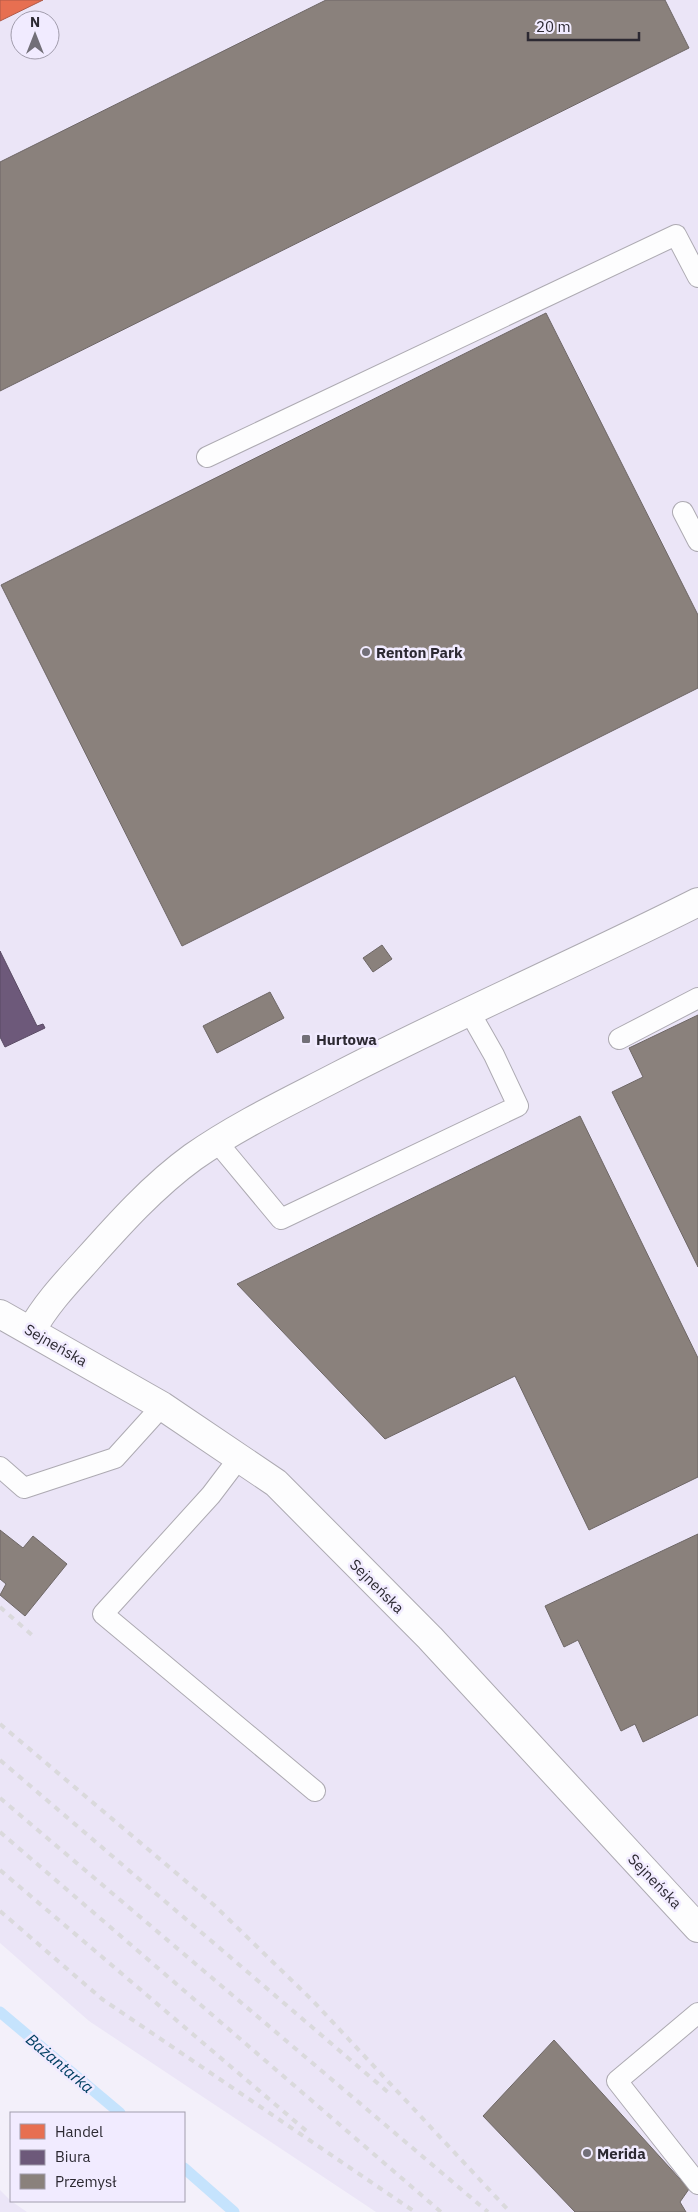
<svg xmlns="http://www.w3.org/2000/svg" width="698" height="2212" viewBox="0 0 698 2212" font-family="'IBM Plex Sans',sans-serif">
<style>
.built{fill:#ebe5f7;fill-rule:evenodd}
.shops{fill:#e76f51;stroke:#af5a48}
.offices{fill:#6d597a;stroke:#5a4b64}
.industry{fill:#8a817c;stroke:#6e6766}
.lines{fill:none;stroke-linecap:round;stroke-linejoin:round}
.stream{stroke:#c5e3fd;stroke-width:11}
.service-casing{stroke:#adaab2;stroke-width:22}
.minor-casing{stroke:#adaab2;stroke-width:30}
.service{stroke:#fdfdfe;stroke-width:20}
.minor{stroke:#fdfdfe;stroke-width:28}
.rail{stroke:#dad9dc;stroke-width:4;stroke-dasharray:6 6;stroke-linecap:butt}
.poi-dot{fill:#726f78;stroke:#f1ebff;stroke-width:2}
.labels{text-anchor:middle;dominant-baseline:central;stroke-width:5;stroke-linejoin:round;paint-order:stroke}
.poi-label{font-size:15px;font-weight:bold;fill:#2c2932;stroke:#f1ebff;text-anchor:start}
.street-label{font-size:15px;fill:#2c2932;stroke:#f1ebff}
.water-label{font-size:16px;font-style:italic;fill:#003f62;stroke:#f1ebff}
</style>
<rect width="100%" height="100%" fill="#f3f0fa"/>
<!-- built -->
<g class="built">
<path d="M0,0H698V2212H376L89,2021L0,1943ZM20,20H50V50H20Z"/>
<polygon points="0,2190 11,2201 27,2212 0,2212"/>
</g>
<!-- shops -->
<polygon class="shops" points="0,0 43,0 0,21"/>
<!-- offices -->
<polygon class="offices" points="0,951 37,1026 43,1024 45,1028 5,1047 0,1037"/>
<!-- industry -->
<g class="industry">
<polygon points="326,0 665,0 689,48 0,391 0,162"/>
<polygon points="546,313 698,615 698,688 182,946 1,585"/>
<polygon points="382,945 392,959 373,972 363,958"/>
<polygon points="270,992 284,1018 217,1053 203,1026"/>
<polygon points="698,1015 698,1267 612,1092 643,1077 629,1048"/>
<polygon points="580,1116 698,1358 698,1477 589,1530 515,1376 385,1439 237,1284"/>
<polygon points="0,1530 23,1548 33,1536 67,1564 25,1616 0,1595 6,1584 0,1579"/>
<polygon points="698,1534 698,1715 643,1742 635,1724 621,1731 578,1640 564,1647 545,1606"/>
<polygon points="554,2040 689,2189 680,2202 686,2212 575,2212 483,2116"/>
</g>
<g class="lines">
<!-- stream -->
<g class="stream">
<polyline points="0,2012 120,2113"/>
<polyline points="184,2168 234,2212"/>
</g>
<!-- service casing -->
<g class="service-casing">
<g id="service">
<polyline points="207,457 676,235 698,277"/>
<polyline points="683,512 698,541"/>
<polyline points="619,1039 698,998"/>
<polyline points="217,1142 281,1219 518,1106 494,1055 469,1011"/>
<polyline points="239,1458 211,1495 103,1614 315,1791"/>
<polyline points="0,1467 24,1488 115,1458 162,1406"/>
<polyline points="698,2013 617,2081 698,2184"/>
</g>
</g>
<!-- minor casing -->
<g class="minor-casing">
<g id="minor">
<polyline points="0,1314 162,1406 276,1483 430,1638 698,1928"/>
<path d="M31,1331C46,1304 66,1283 86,1261C119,1224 153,1186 193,1157C239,1125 288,1102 338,1076C456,1015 579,962 698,902"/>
</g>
</g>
<!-- service -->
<use href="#service" class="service"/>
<!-- minor -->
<use href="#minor" class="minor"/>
<!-- rail -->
<g class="rail">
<polyline points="0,1607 32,1635"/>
<polyline points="0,1724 214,1905 313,2001 510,2212"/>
<polyline points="0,1760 389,2093"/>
<polyline points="0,1798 488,2212"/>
<polyline points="0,1832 441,2212"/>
<polyline points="0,1870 310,2134"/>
<polyline points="0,1911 102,1999 415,2212"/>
</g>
</g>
<!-- markers -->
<g class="poi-dot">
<circle cx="366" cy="652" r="5"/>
<rect x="301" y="1034" width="10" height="10" rx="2.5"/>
<circle cx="587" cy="2153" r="5"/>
</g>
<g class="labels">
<!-- poi labels -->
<g class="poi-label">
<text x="376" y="652">Renton Park</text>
<text x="316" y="1039">Hurtowa</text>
<text x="597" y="2153">Merida</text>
</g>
<!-- street labels -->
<g class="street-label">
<text transform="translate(56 1345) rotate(30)">Sejneńska</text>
<text transform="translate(377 1586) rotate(45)">Sejneńska</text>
<text transform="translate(655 1881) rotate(46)">Sejneńska</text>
</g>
<!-- water labels -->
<g class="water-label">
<text transform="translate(60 2063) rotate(40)">Bażantarka</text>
</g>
</g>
<!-- legend -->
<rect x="10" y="2112" width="175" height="90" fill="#f1ebff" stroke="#a29dad"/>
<rect x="20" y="2124" width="25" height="15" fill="#e76f51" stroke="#a29dad"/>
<text x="55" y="2137" font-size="15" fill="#2c2932">Handel</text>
<rect x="20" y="2150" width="25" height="15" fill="#6d597a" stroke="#a29dad"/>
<text x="55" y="2162" font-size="15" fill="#2c2932">Biura</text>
<rect x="20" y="2174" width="25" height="15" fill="#8a817c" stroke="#a29dad"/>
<text x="55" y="2187" font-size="15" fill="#2c2932">Przemysł</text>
<!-- north arrow -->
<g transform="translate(35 35)"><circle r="24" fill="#f1ebff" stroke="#a29dad"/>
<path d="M0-4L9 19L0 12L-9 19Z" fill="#726f78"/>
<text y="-8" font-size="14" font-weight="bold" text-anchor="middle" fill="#2c2932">N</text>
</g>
<!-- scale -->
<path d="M528 32v8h111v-8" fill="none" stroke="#2c2932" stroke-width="2.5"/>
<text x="536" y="32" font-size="15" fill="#2c2932" stroke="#f1ebff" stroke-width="4" paint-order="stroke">20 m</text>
</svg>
